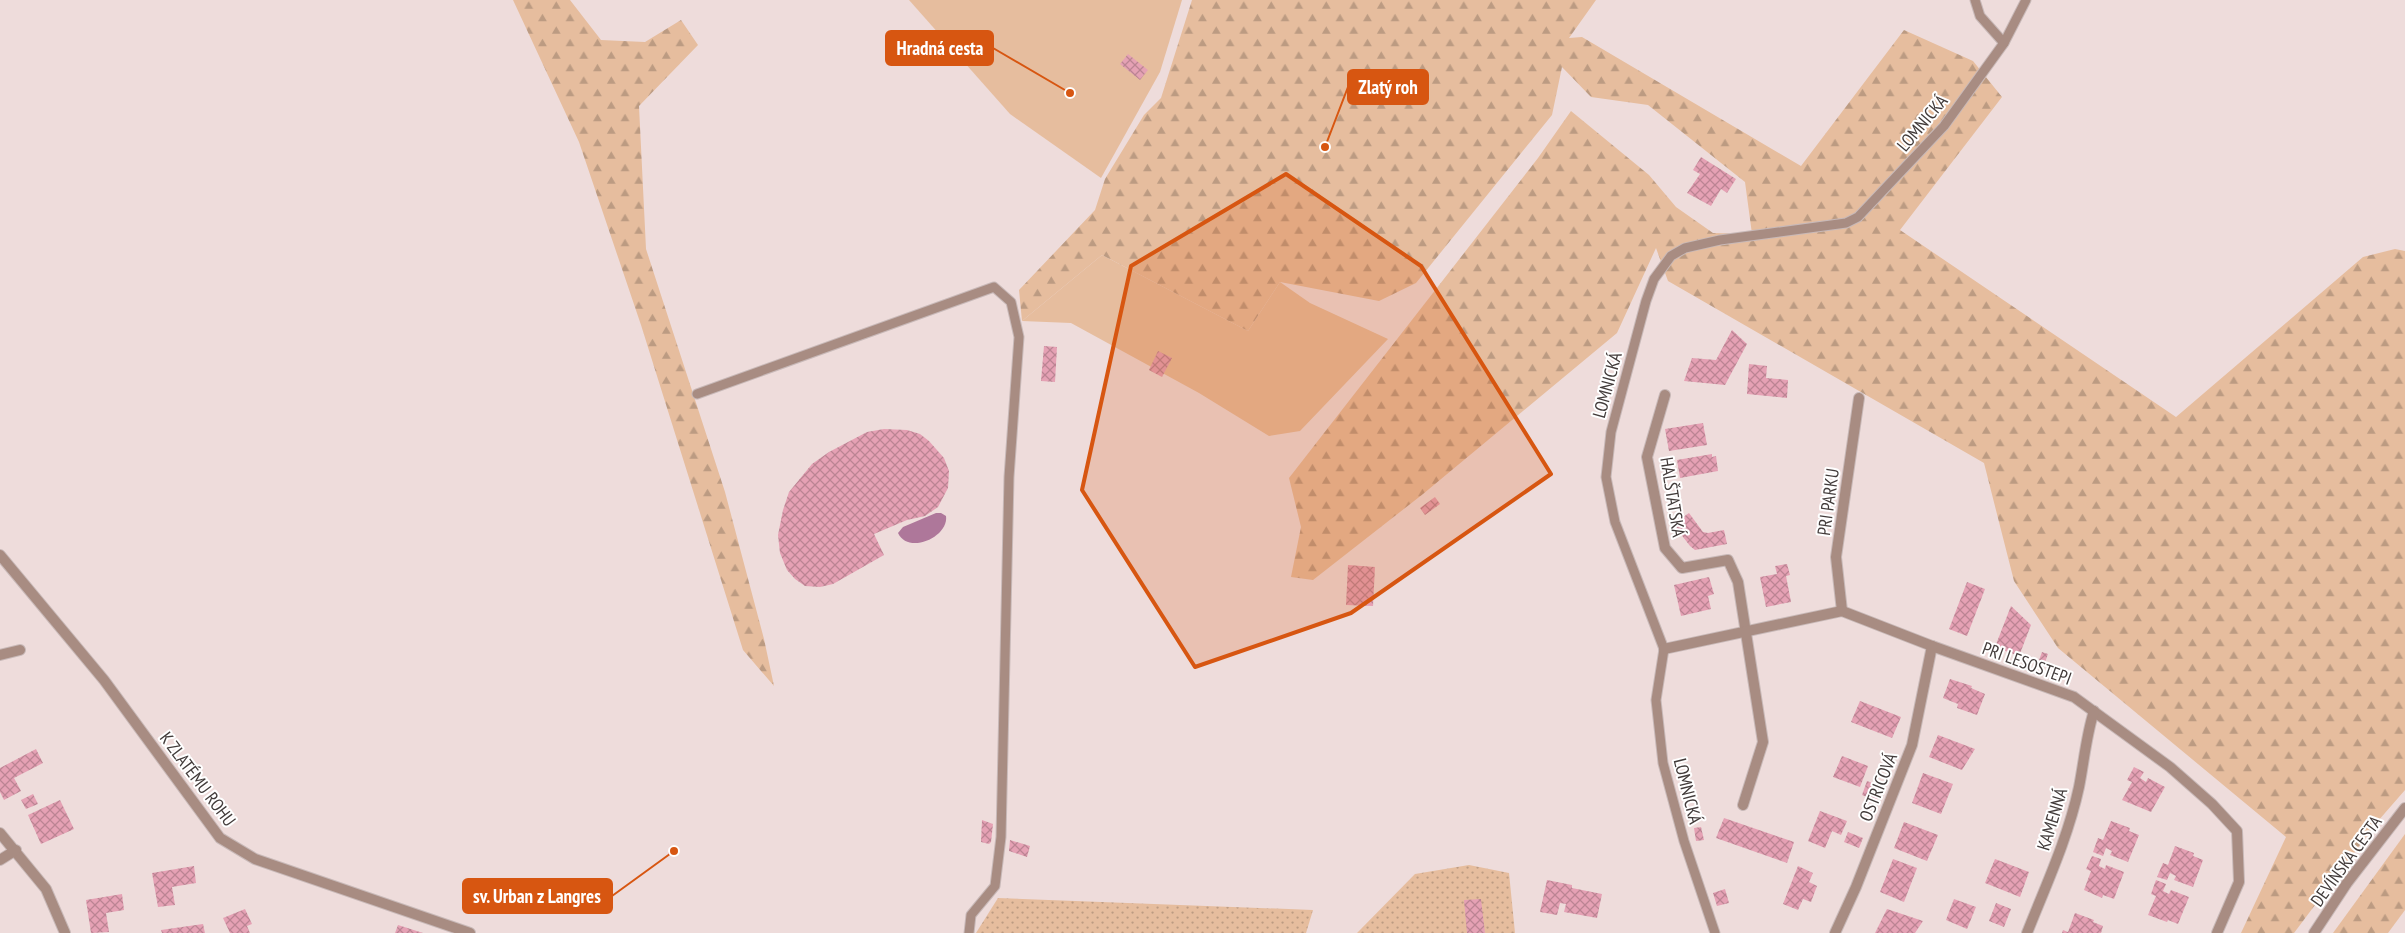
<svg xmlns="http://www.w3.org/2000/svg" width="2405" height="933" viewBox="0 0 2405 933" font-family="'PT Sans Narrow',sans-serif">
<style>
.grass{fill:#e6bd9e}
.forest{fill:url(#forest-firs)}
.park{fill:url(#park-dots)}
.water{fill:#ae779a}
.building{fill:url(#building-cross-hatch)}
.lines{fill:none;stroke-linecap:round;stroke-linejoin:round}
.service-casing{stroke:#c8b9b8;stroke-width:11}
.minor-casing{stroke:#c8b9b8;stroke-width:12}
.tertiary-casing{stroke:#c8b9b8;stroke-width:12}
.service{stroke:#a88c82;stroke-width:9}
.minor{stroke:#a88c82;stroke-width:10}
.tertiary{stroke:#a88c82;stroke-width:10}
.marked{fill:#d75611;fill-opacity:0.2;stroke:#d75611;stroke-width:4;stroke-linejoin:round}
.labels{text-anchor:middle;dominant-baseline:central;stroke-width:4;stroke-linejoin:round;paint-order:stroke}
.street-label{font-size:18px;fill:#423b3a;stroke:#fff}
.leader{fill:none;stroke:#d75611;stroke-width:2}
.callout-dot{fill:#d75611;stroke:#fff;stroke-width:2}
.callout{fill:#d75611;stroke:#d75611;stroke-width:2}
.callout-label{font-size:19px;text-anchor:middle;font-weight:bold;fill:#fff}
</style>
<defs>
<pattern id="forest-firs" width="22" height="20" patternUnits="userSpaceOnUse" patternTransform="scale(1.25)"><rect width="22" height="20" fill="#e6bd9e"/><path d="M5 1l3.5 6h-7zM16 11l3.5 6h-7z" fill="#bc9b82"/></pattern>
<pattern id="park-dots" width="8" height="8" patternUnits="userSpaceOnUse" patternTransform="scale(1.25)"><rect width="8" height="8" fill="#e6bd9e"/><path d="M2 2h.1M6 6h.1" fill="none" stroke="#bc9b82" stroke-width="1.8" stroke-linecap="round"/></pattern>
<pattern id="building-cross-hatch" width="8" height="8" patternUnits="userSpaceOnUse" patternTransform="scale(1.25)"><rect width="8" height="8" fill="#e5a1b4"/><path d="M0 0l8 8M0 8l8-8" fill="none" stroke="#bb8493"/></pattern>
</defs>
<rect width="100%" height="100%" fill="#eedcdb"/>
<!-- grass -->
<g class="grass">
<polygon points="909,0 1182,0 1160,72 1101,178 1010,114"/>
<polygon points="1102,255 1248,331 1280,282 1310,303 1388,339 1300,431 1269,436 1199,393 1071,323 1022,321"/>
</g>
<!-- forest -->
<g class="forest">
<polygon points="513,0 570,0 601,40 645,42 681,20 698,45 639,106 646,249 725,492 764,639 774,686 743,650 641,325 579,142"/>
<polygon points="1192,0 1596,0 1569,38 1582,37 1801,166 1904,30 1973,61 2002,97 1900,230 2176,417 2363,257 2395,249 2405,251 2405,790 2378,821 2294,933 2241,933 2286,837 2058,648 2014,581 1984,463 1668,281 1656,248 1617,333 1423,494 1313,580 1291,577 1301,527 1289,478 1538,158 1571,111 1649,175 1676,207 1713,233 1752,234 1745,182 1648,105 1591,97 1562,67 1552,115 1416,283 1379,301 1280,282 1248,331 1102,255 1022,321 1019,290 1095,210 1105,179 1144,115 1161,98"/>
<polygon points="2405,834 2405,910 2388,933 2333,933"/>
</g>
<!-- park -->
<g class="park">
<polygon points="1469,865 1509,873 1515,933 1357,933 1415,874"/>
<polygon points="998,898 1313,910 1306,933 976,933"/>
</g>
<!-- water -->
<path class="water" d="M936,513H941L946,516C949,537 908,555 898,533L903,527Z"/>
<!-- building -->
<g class="building">
<polygon points="1128,54 1148,70 1140,80 1120,64"/>
<polygon points="1701,157 1736,179 1727,193 1721,189 1711,206 1687,193 1700,174 1693,170"/>
<polygon points="1732,330 1747,344 1725,385 1684,381 1692,358 1716,360"/>
<polygon points="1044,346 1057,347 1055,382 1041,381"/>
<polygon points="1158,351 1172,358 1162,377 1149,370"/>
<polygon points="1749,364 1767,366 1766,378 1788,380 1787,398 1747,394"/>
<polygon points="1703,423 1707,445 1669,451 1665,429"/>
<polygon points="884,429 907,430 920,434 929,441 944,458 949,471 948,488 938,507 925,516 907,520 874,534 884,555 833,584 820,587 805,586 795,579 787,570 780,553 778,535 783,510 789,492 812,464 829,452 867,432"/>
<polygon points="1712,454 1712,457 1716,456 1718,471 1680,478 1677,460"/>
<polygon points="1435,497 1440,504 1425,515 1420,508"/>
<polygon points="1689,513 1703,532 1708,533 1724,530 1727,544 1695,550 1690,546 1673,524"/>
<polygon points="1787,564 1790,575 1786,576 1791,602 1766,607 1760,577 1777,574 1775,566"/>
<polygon points="1348,565 1375,567 1373,606 1346,605"/>
<polygon points="1709,577 1714,594 1708,596 1711,609 1681,616 1674,585"/>
<polygon points="1967,582 1985,589 1967,636 1949,629"/>
<polygon points="2011,606 2031,625 2019,656 1995,647"/>
<polygon points="2042,652 2048,654 2044,665 2038,663"/>
<polygon points="1950,679 1972,686 1971,688 1985,694 1977,715 1957,708 1958,704 1943,698"/>
<polygon points="1860,701 1901,717 1892,738 1851,722"/>
<polygon points="1938,735 1975,749 1962,770 1929,757"/>
<polygon points="36,749 43,763 14,778 21,791 4,800 0,792 0,768"/>
<polygon points="1842,756 1868,766 1860,787 1833,777"/>
<polygon points="2134,767 2144,772 2140,778 2146,782 2148,778 2165,787 2151,812 2122,800 2132,782 2127,780"/>
<polygon points="1923,773 1953,784 1941,814 1912,803"/>
<polygon points="1867,781 1883,787 1877,801 1862,795"/>
<polygon points="33,794 38,804 26,809 21,800"/>
<polygon points="60,800 74,829 41,844 28,815"/>
<polygon points="1820,811 1847,821 1841,835 1832,831 1825,848 1808,841"/>
<polygon points="1724,818 1794,842 1787,863 1716,838"/>
<polygon points="982,820 993,824 991,842 989,844 981,842"/>
<polygon points="2111,821 2130,828 2129,831 2139,835 2128,862 2110,855 2112,851 2106,848 2103,856 2093,852 2098,838 2103,840"/>
<polygon points="1904,822 1938,835 1927,861 1894,848"/>
<polygon points="1701,827 1704,840 1696,841 1694,828"/>
<polygon points="1848,832 1863,838 1859,848 1844,842"/>
<polygon points="1010,840 1030,846 1027,857 1009,851"/>
<polygon points="670,846 678,848 676,856 668,854"/>
<polygon points="2175,846 2194,853 2193,856 2203,860 2193,887 2174,880 2176,876 2170,873 2167,880 2157,877 2163,863 2168,865"/>
<polygon points="2092,856 2101,859 2099,866 2105,869 2106,865 2124,872 2114,899 2103,895 2102,898 2084,890 2091,871 2086,869"/>
<polygon points="1893,859 1917,868 1904,902 1880,892"/>
<polygon points="1995,859 2029,872 2020,897 1985,883"/>
<polygon points="194,866 196,883 172,887 175,905 158,907 152,873"/>
<polygon points="1798,866 1813,873 1809,882 1817,886 1811,902 1803,899 1798,910 1783,904"/>
<polygon points="1547,880 1572,885 1572,888 1602,894 1597,918 1564,912 1566,904 1560,903 1557,915 1540,912"/>
<polygon points="2156,880 2166,884 2163,891 2169,894 2171,890 2189,897 2178,924 2168,920 2167,922 2148,915 2156,896 2151,894"/>
<polygon points="1725,889 1729,903 1717,906 1713,893"/>
<polygon points="122,894 124,910 106,913 109,932 91,933 86,900"/>
<polygon points="1481,899 1485,933 1467,933 1464,900"/>
<polygon points="1954,899 1976,907 1967,929 1946,920"/>
<polygon points="1996,903 2011,909 2004,927 1989,921"/>
<polygon points="245,909 252,924 247,926 250,933 230,933 223,918"/>
<polygon points="1887,909 1923,921 1915,933 1875,933"/>
<polygon points="2075,913 2094,920 2093,922 2103,926 2101,933 2062,933 2063,930 2068,932"/>
<polygon points="203,924 205,933 162,933 161,930"/>
<polygon points="398,925 423,933 395,933"/>
</g>
<g class="lines">
<!-- service casing -->
<g class="service-casing">
<g id="service">
<polyline points="1975,0 1980,16 2004,43"/>
<polyline points="697,394 994,287 1011,302 1019,337 1009,477 1001,837 995,886 971,915 969,933"/>
<polyline points="1715,933 1684,841 1663,763 1656,700 1664,649 1615,522 1606,477 1611,432 1646,301 1654,279 1671,256 1685,248 1720,240 1846,223 1858,217 1944,126 2004,43 2026,0"/>
</g>
</g>
<!-- minor casing -->
<g class="minor-casing">
<g id="minor">
<polyline points="1665,395 1647,457 1665,548 1682,568 1728,560 1738,582 1763,742 1743,805"/>
<polyline points="0,555 104,680 220,838 255,859 470,933"/>
<polyline points="1842,611 1836,557 1859,398"/>
<polyline points="1664,649 1842,611 1932,646 2074,697 2170,767 2212,804 2237,831 2239,882 2217,933"/>
<polyline points="0,655 20,650"/>
<polyline points="0,833 46,889 65,933"/>
<polyline points="0,860 16,850"/>
<polyline points="1835,933 1856,887 1912,745 1932,646"/>
<path d="M2027,933C2046,885 2068,838 2079,787C2084,762 2086,736 2094,711"/>
</g>
</g>
<!-- tertiary casing -->
<g class="tertiary-casing">
<polyline id="tertiary" points="2314,933 2347,883 2405,808"/>
</g>
<!-- service -->
<use href="#service" class="service"/>
<!-- minor -->
<use href="#minor" class="minor"/>
<!-- tertiary -->
<use href="#tertiary" class="tertiary"/>
</g>
<!-- marked area -->
<path class="marked" d="M1286,174L1421,266L1551,474L1351,613L1195,667L1082,490L1131,266Z"/>
<g class="labels">
<!-- street labels -->
<g class="street-label">
<text transform="translate(1922 123) rotate(-50)">LOMNICKÁ</text>
<text transform="translate(1607 385) rotate(-75)">LOMNICKÁ</text>
<text transform="translate(1673 497) rotate(81)">HALŠTATSKÁ</text>
<text transform="translate(1828 502) rotate(-82)">PRI PARKU</text>
<text transform="translate(2027 663) rotate(20)">PRI LESOSTEPI</text>
<text transform="translate(198 779) rotate(53)">K ZLATÉMU ROHU</text>
<text transform="translate(1878 787) rotate(-68)">OSTRICOVÁ</text>
<text transform="translate(1688 791) rotate(76)">LOMNICKÁ</text>
<text transform="translate(2052 819) rotate(-73)">KAMENNÁ</text>
<text transform="translate(2346 861) rotate(-54)">DEVÍNSKA CESTA</text>
</g>
</g>
<!-- callouts -->
<path class="leader" d="M1070 93L993 48M1325 147L1348 87M674 851L612 896"/>
<g class="callout-dot">
<circle cx="1070" cy="93" r="5"/>
<circle cx="1325" cy="147" r="5"/>
<circle cx="674" cy="851" r="5"/>
</g>
<g class="callout">
<rect x="886" y="31" width="107" height="34" rx="5"/>
<rect x="1348" y="70" width="80" height="34" rx="5"/>
<rect x="463" y="879" width="149" height="34" rx="5"/>
</g>
<g class="callout-label">
<text x="940" y="55">Hradná cesta</text>
<text x="1388" y="94">Zlatý roh</text>
<text x="537" y="903">sv. Urban z Langres</text>
</g>
</svg>
